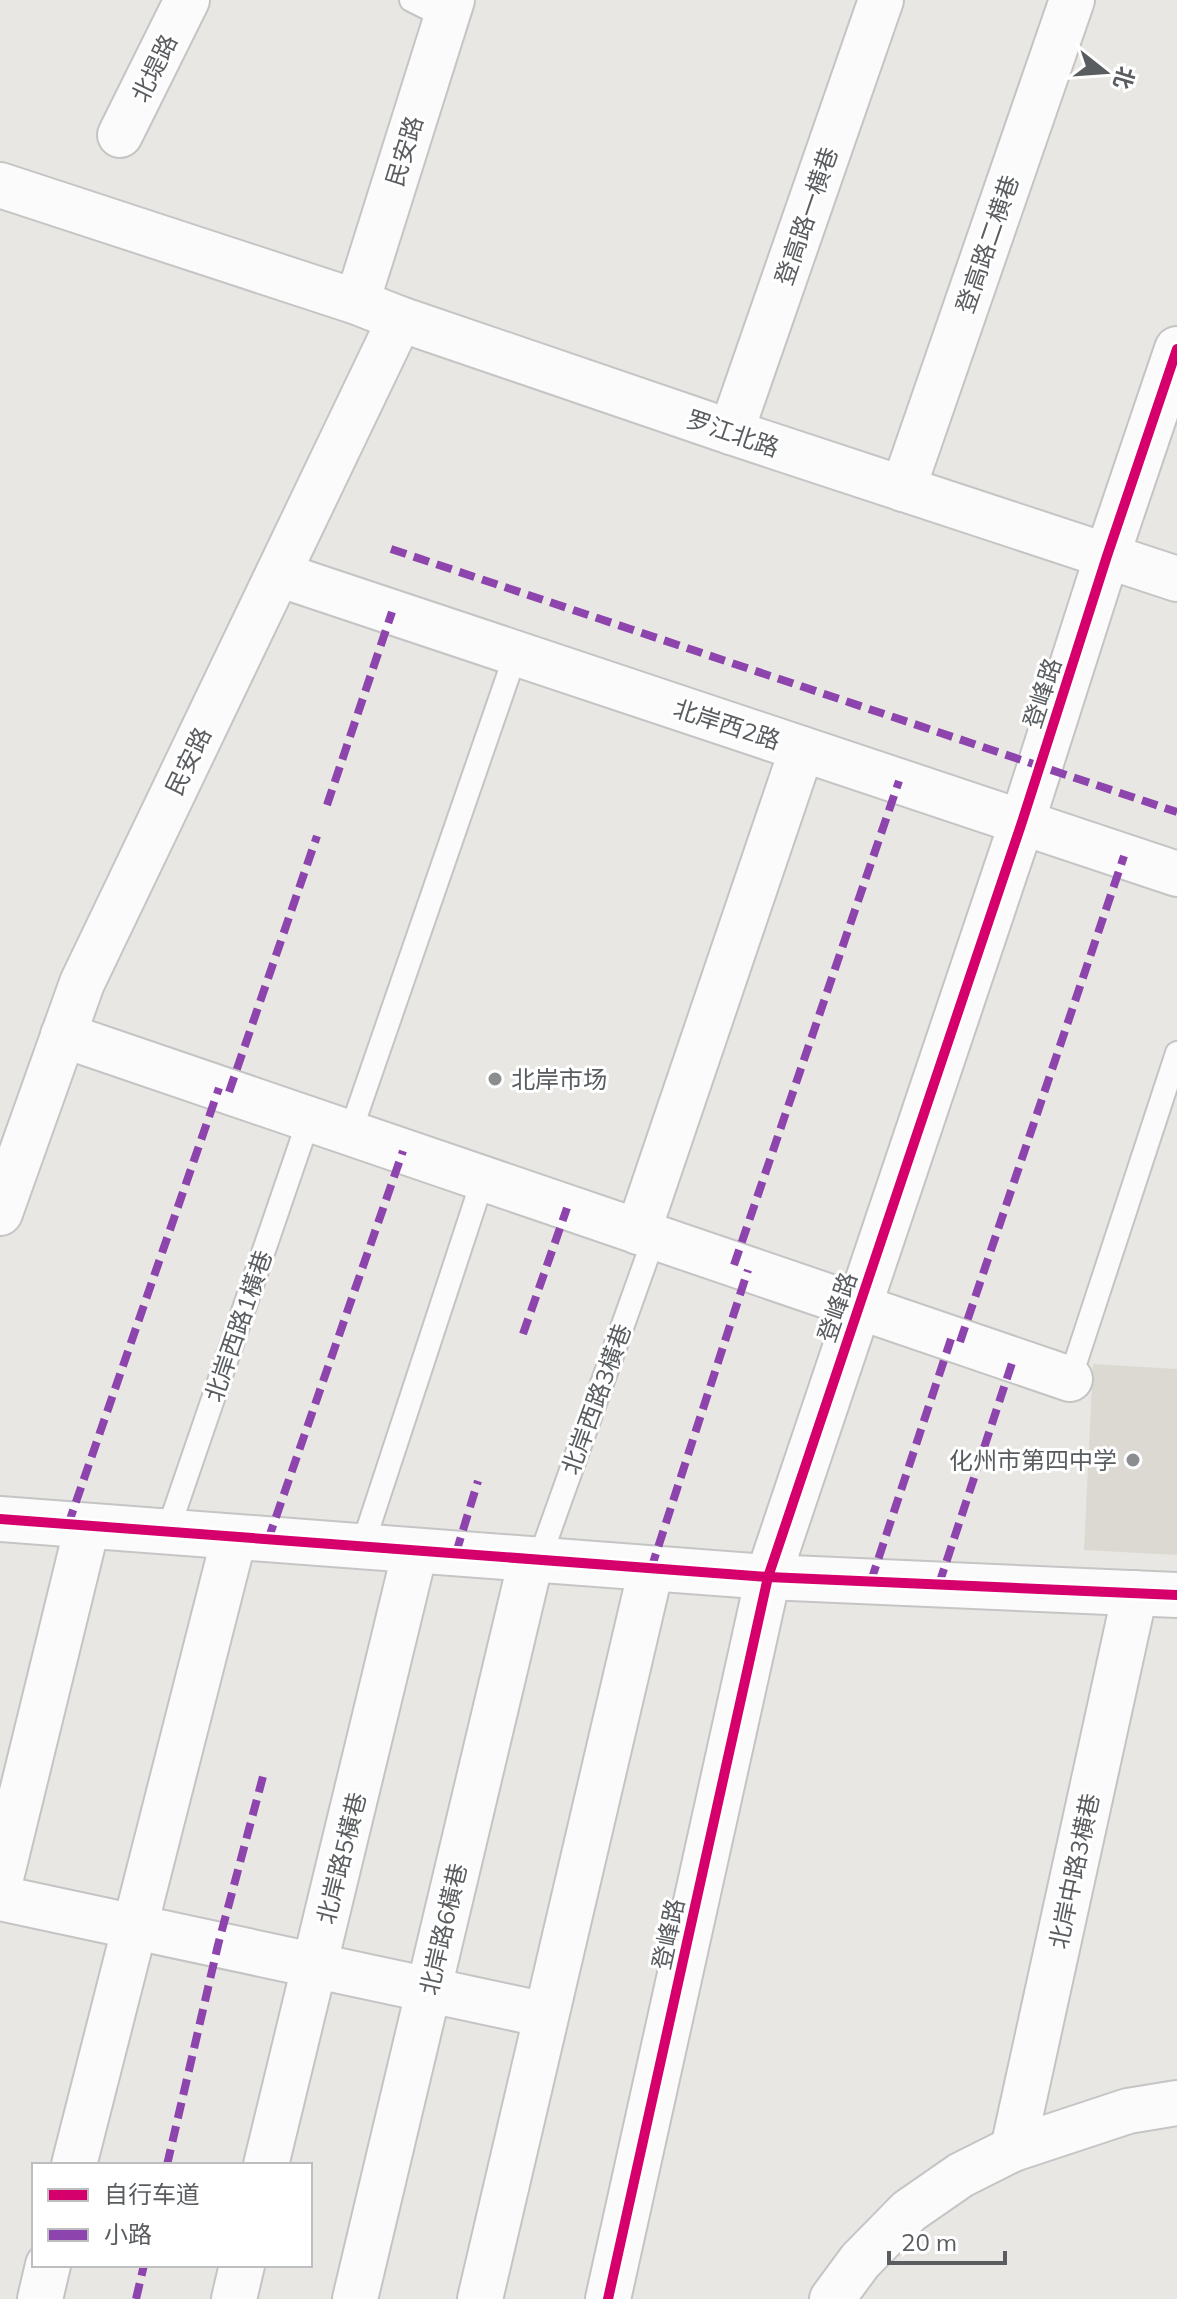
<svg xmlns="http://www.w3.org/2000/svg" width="1177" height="2299" viewBox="0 0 1177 2299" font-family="Mulish,'Noto Sans SC',sans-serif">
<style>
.education{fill:#dcd9d3}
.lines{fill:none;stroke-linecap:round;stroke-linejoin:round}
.lane-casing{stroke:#c4c4c4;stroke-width:26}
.street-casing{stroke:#c4c4c4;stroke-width:48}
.secondary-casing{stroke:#c5c5c5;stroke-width:48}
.lane{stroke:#fcfbfb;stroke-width:22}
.street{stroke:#fcfbfb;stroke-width:44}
.secondary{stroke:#fcfbfb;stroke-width:44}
.quiet{stroke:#8e44ad;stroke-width:8;stroke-dasharray:16 8;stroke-linecap:butt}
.cycleway-casing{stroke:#fff;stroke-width:15}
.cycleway{stroke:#d6006c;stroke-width:10}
.poi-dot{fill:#8b8d8e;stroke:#fff;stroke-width:3}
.labels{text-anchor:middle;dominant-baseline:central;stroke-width:6;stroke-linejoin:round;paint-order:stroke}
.street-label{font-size:24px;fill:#595d60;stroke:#fff}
.poi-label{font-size:24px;fill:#595d60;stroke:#fff;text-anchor:start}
</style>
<rect width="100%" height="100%" fill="#e9e7e3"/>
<!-- education -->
<polygon class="education" points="1093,1364 1177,1369 1177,1555 1084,1550"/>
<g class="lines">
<!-- lane casing -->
<g class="lane-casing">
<g id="lane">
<polyline points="411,0 445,17"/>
<polyline points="350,1133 516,653"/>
<polyline points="1070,1379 1177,1053"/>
<polyline points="167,1533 309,1119"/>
<polyline points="362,1547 483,1179"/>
<polyline points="539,1560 654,1238"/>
</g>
</g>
<!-- street casing -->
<g class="street-casing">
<g id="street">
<polyline points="731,432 881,0"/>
<polyline points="903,489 1072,0"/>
<polyline points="278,574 1177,874"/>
<polyline points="63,1035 1070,1379"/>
<polyline points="638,1232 802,749"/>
<polyline points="0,1882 87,1527"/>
<polyline points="0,1898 546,2015"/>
<polyline points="1013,2149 1135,1593"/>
<polyline points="74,2165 234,1538"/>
<polyline points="266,2165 415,1551"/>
<polyline points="40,2299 48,2265"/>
<polyline points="234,2299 242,2265"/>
<polyline points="355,2299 531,1560"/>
<polyline points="480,2299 651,1569"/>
<polyline points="608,2299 768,1577 1022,822 1107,556 1177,349"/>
</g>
</g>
<!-- secondary casing -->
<g class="secondary-casing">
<g id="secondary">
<polyline points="120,135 187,0"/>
<polyline points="0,185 357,302 400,319 731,432 1177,579"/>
<polyline points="357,302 452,0"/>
<polyline points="0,1213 82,983 400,319"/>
<polyline points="0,1519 768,1577 1177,1595"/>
<polyline points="832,2299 860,2261 909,2211 961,2175 1013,2149 1128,2111 1177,2103"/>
</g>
</g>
<!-- lane -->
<use href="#lane" class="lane"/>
<!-- street -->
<use href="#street" class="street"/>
<!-- secondary -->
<use href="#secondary" class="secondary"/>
<!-- quiet -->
<g class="quiet">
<polyline points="391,549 1177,812"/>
<polyline points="327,805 392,612"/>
<polyline points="229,1092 317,836"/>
<polyline points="734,1265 899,781"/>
<polyline points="523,1334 567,1208"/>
<polyline points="960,1342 1124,856"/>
<polyline points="68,1525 219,1088"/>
<polyline points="268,1540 403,1151"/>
<polyline points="456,1553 478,1481"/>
<polyline points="651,1569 748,1270"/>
<polyline points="871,1581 951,1339"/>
<polyline points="939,1584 1013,1360"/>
<polyline points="167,2165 218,1945 265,1769"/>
<polyline points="136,2299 144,2265"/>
</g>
<!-- cycleway casing -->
<g class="cycleway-casing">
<g id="cycleway">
<polyline points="0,1519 768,1577 1177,1595"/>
<polyline points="608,2299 768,1577 1022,822 1107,556 1177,349"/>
</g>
</g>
<!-- cycleway -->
<use href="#cycleway" class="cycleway"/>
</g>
<!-- markers -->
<g class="poi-dot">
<circle cx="495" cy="1079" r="8"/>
<circle cx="1133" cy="1460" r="8"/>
</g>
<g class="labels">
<!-- street labels -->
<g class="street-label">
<text transform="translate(154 68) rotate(-64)">北堤路</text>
<text transform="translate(404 151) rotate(-73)">民安路</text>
<text transform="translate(806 216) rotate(-71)">登高路一横巷</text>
<text transform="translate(987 244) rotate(-71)">登高路二横巷</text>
<text transform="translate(733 433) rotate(19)">罗江北路</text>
<text transform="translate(1042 693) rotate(-72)">登峰路</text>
<text transform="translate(727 724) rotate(18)">北岸西2路</text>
<text transform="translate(188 761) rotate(-64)">民安路</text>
<text transform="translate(837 1307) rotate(-71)">登峰路</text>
<text transform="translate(238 1326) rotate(-71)">北岸西路1橫巷</text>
<text transform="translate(596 1399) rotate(-70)">北岸西路3橫巷</text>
<text transform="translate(341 1858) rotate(-76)">北岸路5橫巷</text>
<text transform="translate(1074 1871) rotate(-78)">北岸中路3横巷</text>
<text transform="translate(443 1929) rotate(-77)">北岸路6橫巷</text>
<text transform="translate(668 1934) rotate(-78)">登峰路</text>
</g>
<!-- poi labels -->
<g class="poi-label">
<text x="511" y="1079">北岸市场</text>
<text x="1117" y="1460" text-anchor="end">化州市第四中学</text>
</g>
</g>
<!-- legend -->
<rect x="32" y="2163" width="280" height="104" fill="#ffffff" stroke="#bdbebf" stroke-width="2"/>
<rect x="48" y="2189" width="40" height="12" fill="#d6006c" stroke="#bdbebf" stroke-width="2"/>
<text x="104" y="2203" font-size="24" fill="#595d60">自行车道</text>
<rect x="48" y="2229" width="40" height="12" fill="#8e44ad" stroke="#bdbebf" stroke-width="2"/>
<text x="104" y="2243" font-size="24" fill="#595d60">小路</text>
<!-- north arrow -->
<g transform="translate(1105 72) rotate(107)" stroke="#ffffff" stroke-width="6" paint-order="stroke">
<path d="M0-6L14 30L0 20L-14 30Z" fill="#595d60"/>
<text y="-12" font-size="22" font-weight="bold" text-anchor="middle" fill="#595d60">北</text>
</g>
<!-- scale -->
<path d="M889 2251v12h116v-12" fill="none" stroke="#595d60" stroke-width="4"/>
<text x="901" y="2251" font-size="24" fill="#595d60" stroke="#ffffff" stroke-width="6" paint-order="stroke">20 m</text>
</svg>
